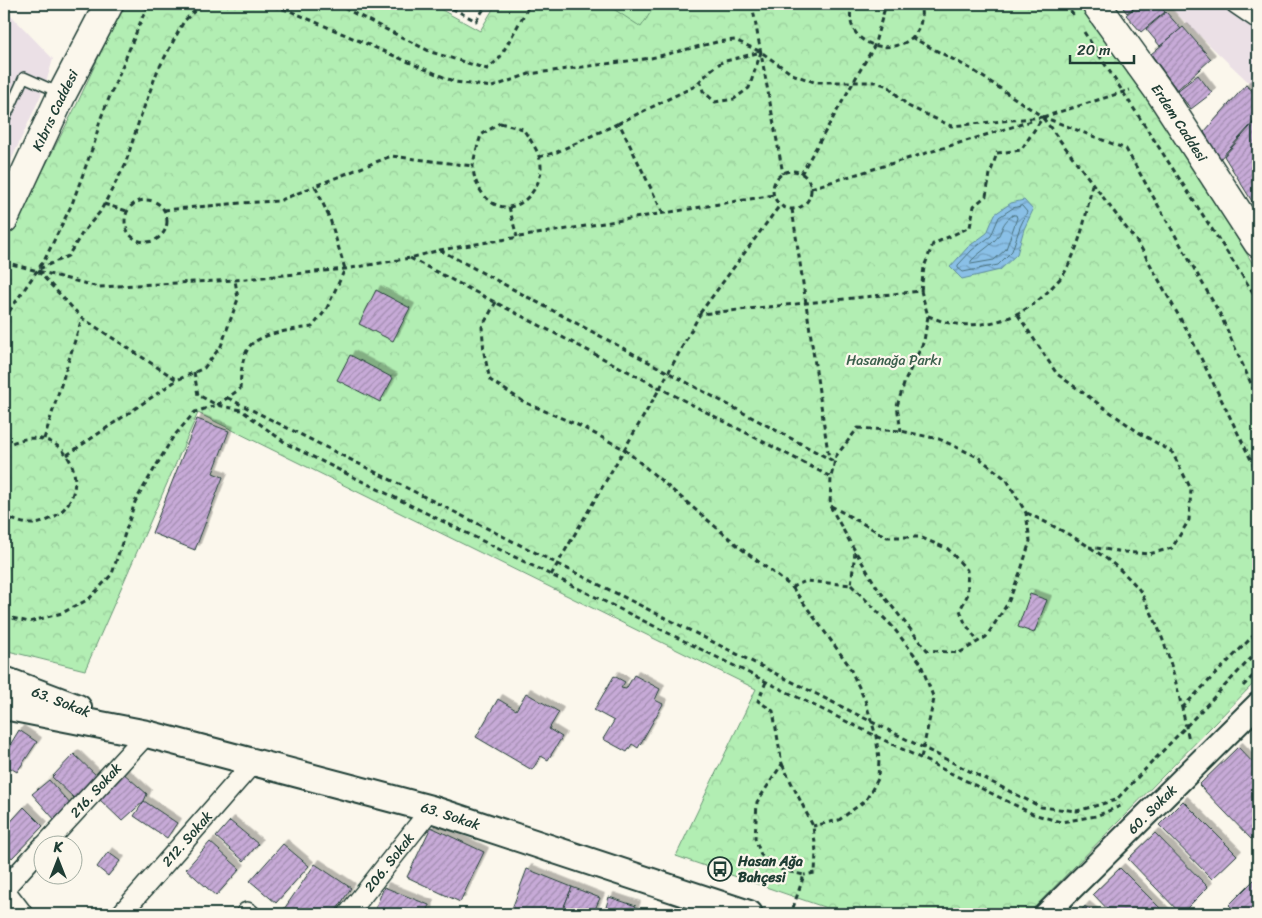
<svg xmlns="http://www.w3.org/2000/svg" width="1262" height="918" viewBox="0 0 1262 918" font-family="Sriracha,sans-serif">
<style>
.built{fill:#ebe0e6}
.forest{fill:url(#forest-crowns);stroke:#689674}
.pitch{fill:#b2eeb3;stroke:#689674}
.water{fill:url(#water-waves);stroke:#5f8c9f}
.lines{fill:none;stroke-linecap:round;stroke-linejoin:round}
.shore{stroke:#4a717c;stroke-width:1}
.building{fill:url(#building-hatch);stroke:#1f3d34;filter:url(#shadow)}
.service-casing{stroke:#1f3d34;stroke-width:12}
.minor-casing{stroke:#1f3d34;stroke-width:22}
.tertiary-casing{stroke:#1f3d34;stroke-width:26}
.secondary-casing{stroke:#1f3d34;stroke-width:30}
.primary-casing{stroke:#1f3d34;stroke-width:31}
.path{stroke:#1f3d34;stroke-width:3;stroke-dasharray:5 4;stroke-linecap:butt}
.service{stroke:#fbf7ec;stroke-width:9}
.minor{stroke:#fbf7ec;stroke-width:19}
.tertiary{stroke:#fbf7ec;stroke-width:22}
.secondary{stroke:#fbf7ec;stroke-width:26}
.primary{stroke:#fbf7ec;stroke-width:28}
.labels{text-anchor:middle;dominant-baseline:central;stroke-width:4.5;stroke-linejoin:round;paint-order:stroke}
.street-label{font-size:14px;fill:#1f3d34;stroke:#fbf7ec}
.park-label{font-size:14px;fill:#3c604d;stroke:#fbf7ec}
.poi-label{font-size:14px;font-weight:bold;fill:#1f3d34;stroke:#fbf7ec;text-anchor:start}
</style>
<defs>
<pattern id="forest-crowns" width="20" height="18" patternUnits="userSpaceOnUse" patternTransform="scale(1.25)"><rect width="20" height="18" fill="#b2eeb3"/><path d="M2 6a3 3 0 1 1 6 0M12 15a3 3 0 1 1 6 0" fill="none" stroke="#99cd9b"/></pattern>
<pattern id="water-waves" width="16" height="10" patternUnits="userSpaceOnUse" patternTransform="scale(1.25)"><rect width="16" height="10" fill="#8ac0e7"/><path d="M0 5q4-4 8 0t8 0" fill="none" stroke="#709dbc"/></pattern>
<pattern id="building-hatch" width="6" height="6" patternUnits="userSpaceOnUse" patternTransform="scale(1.25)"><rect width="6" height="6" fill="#c7aad7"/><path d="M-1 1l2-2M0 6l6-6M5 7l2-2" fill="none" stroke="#a18caf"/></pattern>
<filter id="shadow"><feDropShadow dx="4.5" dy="-4.5" stdDeviation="0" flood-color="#0004"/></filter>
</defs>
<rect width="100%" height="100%" fill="#fbf7ec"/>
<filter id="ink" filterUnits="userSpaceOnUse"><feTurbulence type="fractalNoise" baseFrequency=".02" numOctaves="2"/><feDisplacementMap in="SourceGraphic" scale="10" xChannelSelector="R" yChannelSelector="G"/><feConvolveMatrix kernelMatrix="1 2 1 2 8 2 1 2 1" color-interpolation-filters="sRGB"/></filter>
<g filter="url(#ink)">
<!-- built -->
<g class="built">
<polygon points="1166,4 1258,4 1258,91"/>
<polygon points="4,8 53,59 45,86 4,176"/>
</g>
<!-- forest -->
<polygon class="forest" points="123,4 431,4 480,31 496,4 1081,4 1152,100 1258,272 1258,679 1028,914 844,914 676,856 756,689 198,413 85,670 4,650 4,246 77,104"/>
<!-- pitch -->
<polygon class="pitch" points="606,4 656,4 641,27"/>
<!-- water -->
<polygon class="water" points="1024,200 1033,210 1024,229 1017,254 1000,270 962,279 950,267 968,247 987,233 995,214 1011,203"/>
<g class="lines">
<!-- shore -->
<g class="shore">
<polygon points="1022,206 1027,212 1020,227 1012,251 998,265 963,272 958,268 958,265 972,250 991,236 999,217 1013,208"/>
<path d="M1013,215H1016L1017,218L1006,249L994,260L971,264V261C978,253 988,248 995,240C1004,231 999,225 1013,215Z"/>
</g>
</g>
<!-- building -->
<g class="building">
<polygon points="1120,4 1138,4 1127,13"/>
<polygon points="1139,4 1158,4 1165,12 1141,32 1126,15"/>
<polygon points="1166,12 1181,29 1160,46 1146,29"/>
<polygon points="1183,27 1211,59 1177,90 1151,54"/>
<polygon points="1198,75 1212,93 1191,109 1177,91"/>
<polygon points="1246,85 1258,96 1258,117 1220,159 1204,132"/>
<polygon points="1258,118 1258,211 1224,156"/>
<polygon points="376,290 410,308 393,341 359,324"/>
<polygon points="350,355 393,378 380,402 337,380"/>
<polygon points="197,419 229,431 213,473 223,477 195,550 152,533"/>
<polygon points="1030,594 1047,600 1034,633 1018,627"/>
<polygon points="634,675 660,689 655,700 663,704 638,748 632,744 627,752 603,739 614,721 594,710 614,676 625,682 621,688 626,689"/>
<polygon points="526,693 559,712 549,729 562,737 548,760 541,756 532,770 476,737 498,699 516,710"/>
<polygon points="19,730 37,742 17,772 4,764 4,755"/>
<polygon points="1238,747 1258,768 1258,832 1251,839 1199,785"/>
<polygon points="74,754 97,776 75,799 52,777"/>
<polygon points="122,772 147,794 144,801 122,821 98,798"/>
<polygon points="49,780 72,806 55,820 32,794"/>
<polygon points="144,801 177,823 167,838 134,816"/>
<polygon points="1183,801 1237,855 1212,879 1159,825"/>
<polygon points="24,807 43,826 12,858 4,850 4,829"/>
<polygon points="230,821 258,844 244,861 216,837"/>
<polygon points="431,827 484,852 460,902 407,877"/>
<polygon points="1155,833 1208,887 1181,914 1128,859"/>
<polygon points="210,842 240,869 216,896 186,869"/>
<polygon points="283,844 309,866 276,903 250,881"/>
<polygon points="108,852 120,861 108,876 97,867"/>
<polygon points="315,864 351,888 334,914 292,914 284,909"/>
<polygon points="1120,868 1166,914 1112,914 1093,894"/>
<polygon points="527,869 572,887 561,914 510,914"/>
<polygon points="1255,879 1258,882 1258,914 1238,914 1229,905"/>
<polygon points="384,887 429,905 428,914 373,914"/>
<polygon points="572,887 600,898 593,914 561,914"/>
<polygon points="609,897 636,906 633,914 604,914"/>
<polygon points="1085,906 1095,914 1078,914"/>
</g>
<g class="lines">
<!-- service casing -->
<g class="service-casing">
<polyline id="service" points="4,121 24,77 60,93"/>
</g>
<!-- minor casing -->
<g class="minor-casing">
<g id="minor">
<polyline points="1236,4 1258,19"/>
<path id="s1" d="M44,846L147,734"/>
<polyline points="4,889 42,847"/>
<polyline points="4,889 23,914"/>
<polyline points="247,912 250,914"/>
<path id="s2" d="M121,914L253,763"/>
<path id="s3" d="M348,914L431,809"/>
</g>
</g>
<!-- tertiary casing -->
<g class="tertiary-casing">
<g id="tertiary">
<path id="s4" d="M1046,914L1258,704"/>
</g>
</g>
<!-- secondary casing -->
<g class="secondary-casing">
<g id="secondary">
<polyline points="4,680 78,708"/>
<path id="s5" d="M4,706L147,734L431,809L749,914"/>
</g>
</g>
<!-- primary casing -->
<g class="primary-casing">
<g id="primary">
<path id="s6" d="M1096,4L1161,94L1258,243"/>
<path id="s7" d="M4,219L62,94L109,4"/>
</g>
</g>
<!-- path -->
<g class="path">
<polyline points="202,4 184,21 157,72 139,121 125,165 100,212 83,232 68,256 37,270 82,318 177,380 204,368 221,346 238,299 235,280"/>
<polyline points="265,4 290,11 455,82 492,87 529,74 651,58 717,42 735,40 761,52 792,74 814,82 876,82 888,86 908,106 951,126 1043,117"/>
<polyline points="336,4 431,52 487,69 499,59 530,4"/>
<polyline points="444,4 476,21 487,4"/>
<polyline points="752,4 783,174"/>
<path d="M852,4C837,60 934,62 920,4"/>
<polyline points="1065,4 1074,16"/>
<polyline points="1084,32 1258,300"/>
<polyline points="911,37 971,69 1043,117 1126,149 1220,314 1258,399"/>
<polyline points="700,80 703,91 715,102 734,99 749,88 761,52"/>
<polyline points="1043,117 1130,90"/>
<polyline points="1043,118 1140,246 1191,338 1258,474"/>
<path d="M500,123L523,129C530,140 541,153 541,167C542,184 525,208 506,207C487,207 473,184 473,166C474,156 478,145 481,135Z"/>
<polyline points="539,157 557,152 619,123"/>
<circle cx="792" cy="190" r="19"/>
<polyline points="801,174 874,46 884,11 889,4"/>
<polyline points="811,188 1035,120"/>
<circle cx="146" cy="221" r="21"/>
<polyline points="104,204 127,211"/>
<polyline points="509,207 517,237"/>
<polyline points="792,209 829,459"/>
<polyline points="164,210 241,203 279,201 315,186"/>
<polyline points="663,213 619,123 695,86 712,69 722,62 761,52"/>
<polyline points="440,250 835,462"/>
<polyline points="410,258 831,477"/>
<polyline points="4,262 98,287 235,280 345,269 410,258 440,250 774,195"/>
<polyline points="921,291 924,267 933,244 970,227 974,206 986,196 990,174 997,153 1021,150 1043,117"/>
<polyline points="496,302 482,327 484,353 490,380 524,402 580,426 624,449 743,550 792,587 806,581 851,585 855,552"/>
<polyline points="700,313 780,205"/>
<polyline points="1018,315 1057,374 1138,432 1172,452 1191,489 1189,520 1172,548 1149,554 1124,552 1089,547"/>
<path d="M928,316C935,318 942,322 950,323C989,330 1027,316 1053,286C1057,282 1062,277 1065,272C1080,245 1087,214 1092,184"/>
<polyline points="4,319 45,259 72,204 95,141 100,120 148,4"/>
<path d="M194,372L198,395L217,405L240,389C241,376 241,359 249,347C259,333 296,329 312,327L326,310L345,269L330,219L315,186L391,156L473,166"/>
<polyline points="228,398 1041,807 1077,811 1116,800 1258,651"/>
<polygon points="858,428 901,431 939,439 978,457 1007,480 1026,513 1030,541 1021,570 1008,603 986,637 959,653 927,650 878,589 851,544 830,506 831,477 836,456"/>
<polyline points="44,439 82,318"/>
<path d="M4,447C68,410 105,500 43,522C30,527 15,522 4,514"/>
<polyline points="67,455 177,380"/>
<polyline points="831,506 887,537 920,537 948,549 967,570 968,594 960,610 965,623 978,642"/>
<path d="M1027,513C1066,532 1109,554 1138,588C1142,593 1145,602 1149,608C1170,649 1179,695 1189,740"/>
<polyline points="551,575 660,388 700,314 921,291 928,316 924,341 905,381 897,406 901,431"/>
<polyline points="851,585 892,626 920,662 934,699 921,758"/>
<polyline points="792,587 848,664 865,700 876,736 879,759 878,779 866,800 839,820 813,826"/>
<polyline points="4,616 29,622 62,613 89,599 112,574 135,502 173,437 195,412 217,405 241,410 287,444 1033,814 1061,822 1096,816 1123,805"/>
<polyline points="766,682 758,701 773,711 782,764 757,802 755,838 761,855 782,870 804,875 791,914"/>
<polyline points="1243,686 1258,671"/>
<polyline points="1182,708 1258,631"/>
<polyline points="782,764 813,826 816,852 815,873 804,875"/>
</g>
<!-- service -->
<use href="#service" class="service"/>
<!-- minor -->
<use href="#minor" class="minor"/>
<!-- tertiary -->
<use href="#tertiary" class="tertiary"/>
<!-- secondary -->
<use href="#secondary" class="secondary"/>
<!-- primary -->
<use href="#primary" class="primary"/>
</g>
</g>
<!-- icons -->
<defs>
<g id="bus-ring" transform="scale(1.25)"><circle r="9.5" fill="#fbf7ec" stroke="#1f3d34" stroke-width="1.5"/><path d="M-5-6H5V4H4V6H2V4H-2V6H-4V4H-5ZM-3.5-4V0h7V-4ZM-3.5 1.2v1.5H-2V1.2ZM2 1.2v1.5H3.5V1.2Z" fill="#1f3d34"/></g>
</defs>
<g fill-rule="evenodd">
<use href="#bus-ring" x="720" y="869"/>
</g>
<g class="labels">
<!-- street labels -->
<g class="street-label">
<text stroke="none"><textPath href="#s7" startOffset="120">Kıbrıs Caddesi</textPath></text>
<text stroke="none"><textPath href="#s6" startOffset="145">Erdem Caddesi</textPath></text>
<text transform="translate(61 702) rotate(21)">63. Sokak</text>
<text stroke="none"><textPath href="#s1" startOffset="76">216. Sokak</textPath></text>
<text stroke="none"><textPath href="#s4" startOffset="149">60. Sokak</textPath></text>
<text stroke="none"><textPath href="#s5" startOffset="460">63. Sokak</textPath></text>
<text stroke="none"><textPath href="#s2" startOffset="100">212. Sokak</textPath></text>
<text stroke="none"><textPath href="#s3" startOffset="66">206. Sokak</textPath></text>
</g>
<!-- park labels -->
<g class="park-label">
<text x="894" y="360">Hasanağa Parkı</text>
</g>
<!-- poi labels -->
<g class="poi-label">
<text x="738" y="861">Hasan Ağa<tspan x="738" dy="16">Bahçesi</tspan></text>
</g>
</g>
<!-- margin -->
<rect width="1262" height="918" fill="none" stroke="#fbf7ec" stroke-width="20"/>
<rect x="10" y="10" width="1242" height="898" fill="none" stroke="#1f3d34" stroke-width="2" filter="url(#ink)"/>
<!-- north arrow -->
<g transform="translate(58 860)"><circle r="24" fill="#fbf7ec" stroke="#a3ada2"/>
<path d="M0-4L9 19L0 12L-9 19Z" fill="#1f3d34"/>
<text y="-8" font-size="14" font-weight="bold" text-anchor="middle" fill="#1f3d34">K</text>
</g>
<!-- scale -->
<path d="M1070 55v8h64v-8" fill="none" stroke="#1f3d34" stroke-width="2.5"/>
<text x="1077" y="55" font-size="15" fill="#1f3d34" stroke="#fbf7ec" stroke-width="4" paint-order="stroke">20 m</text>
</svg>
